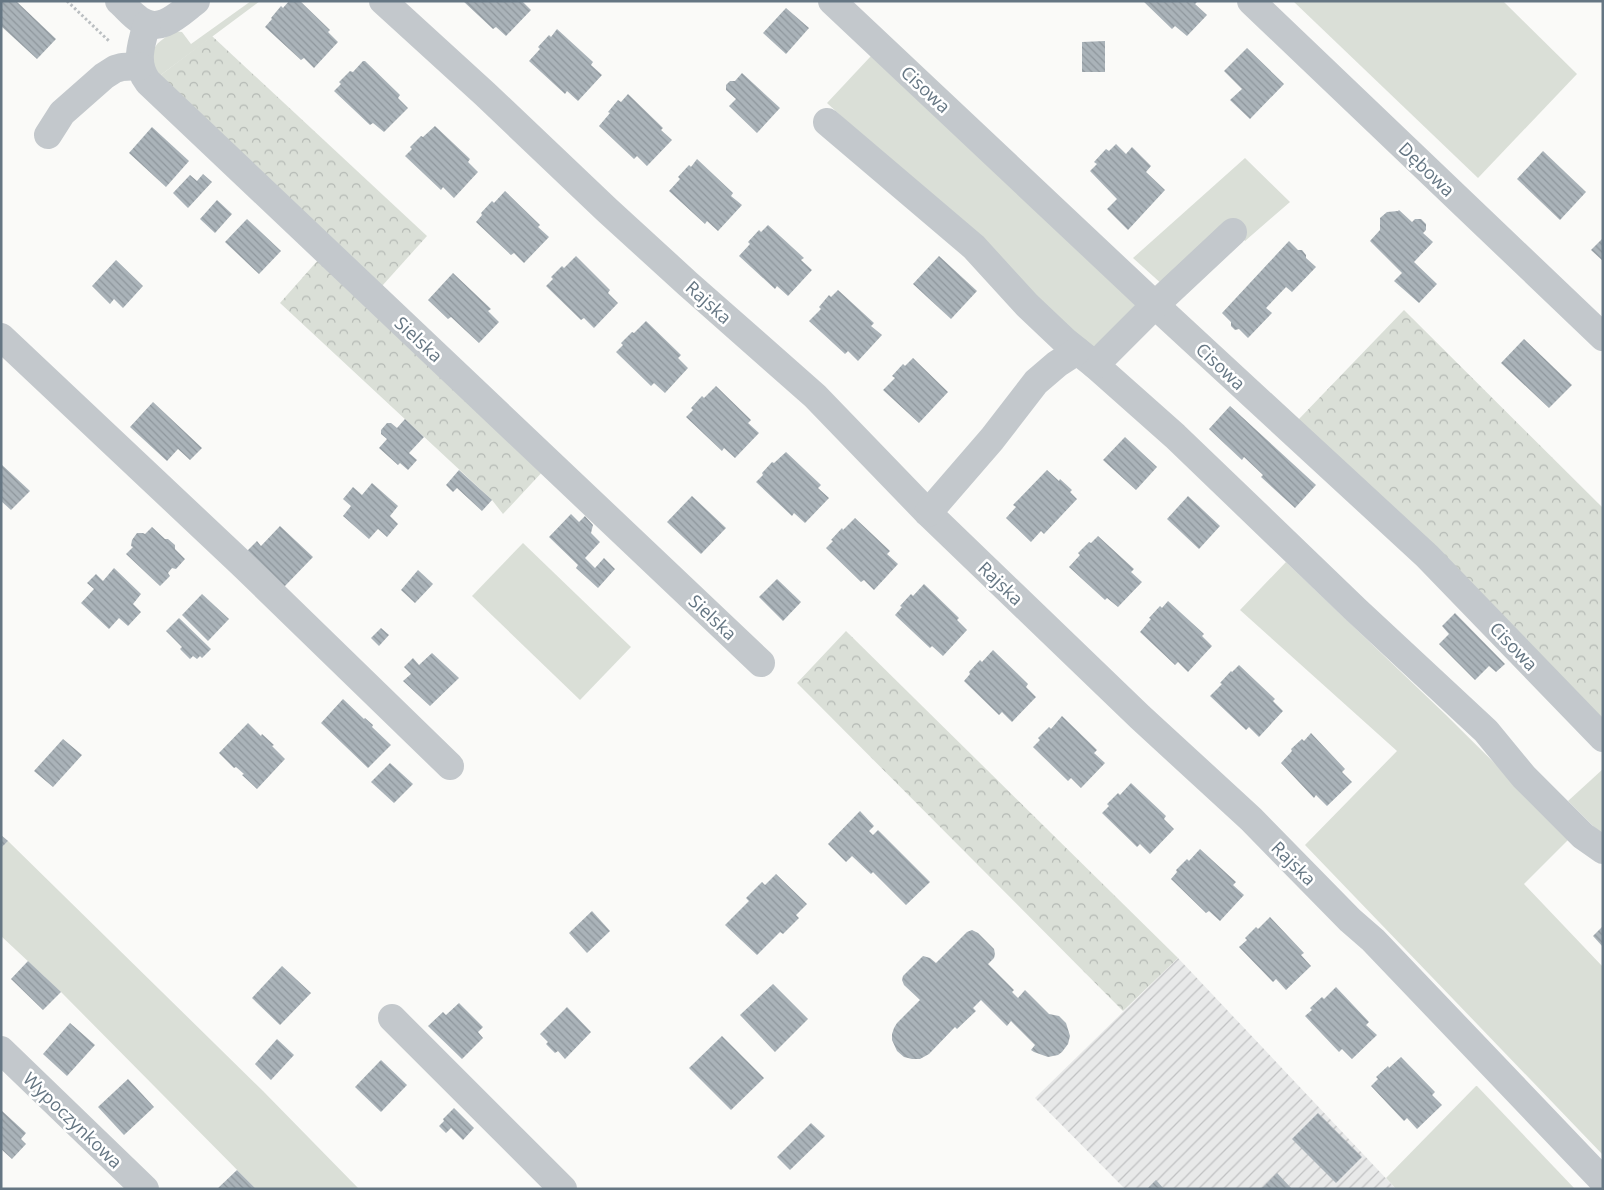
<svg xmlns="http://www.w3.org/2000/svg" width="1604" height="1190" viewBox="0 0 1604 1190" font-family="'Open Sans',sans-serif">
<style>
.industrial{fill:url(#industrial-furrows)}
.green{fill:#dadfd7}
.forest{fill:url(#forest-crowns)}
.building{fill:url(#building-back-hatch)}
.lines{fill:none;stroke-linecap:round;stroke-linejoin:round}
.path{stroke:#bbbfc2;stroke-width:3;stroke-dasharray:2.5 2.5;stroke-linecap:butt}
.minor{stroke:#c3c8cc;stroke-width:28}
.labels{text-anchor:middle;dominant-baseline:central;stroke-width:5;stroke-linejoin:round;paint-order:stroke}
.street-label{font-size:18px;fill:#657683;stroke:#fff}
</style>
<defs>
<pattern id="industrial-furrows" width="10" height="10" patternUnits="userSpaceOnUse" patternTransform="scale(1.25)"><rect width="10" height="10" fill="#e8e9e9"/><path d="M-1 1l2-2M0 10L10 0M9 11l2-2" fill="none" stroke="#c0c1c2"/></pattern>
<pattern id="forest-crowns" width="20" height="18" patternUnits="userSpaceOnUse" patternTransform="scale(1.25)"><rect width="20" height="18" fill="#dadfd7"/><path d="M2 6a3 3 0 1 1 6 0M12 15a3 3 0 1 1 6 0" fill="none" stroke="#b4b9b4"/></pattern>
<pattern id="building-back-hatch" width="6" height="6" patternUnits="userSpaceOnUse" patternTransform="scale(1.25)"><rect width="6" height="6" fill="#aab3b9"/><path d="M-1 5l2 2M0 0l6 6M5-1l2 2" fill="none" stroke="#8e969c"/></pattern>
</defs>
<rect width="100%" height="100%" fill="#fafaf8"/>
<!-- industrial -->
<polygon class="industrial" points="1178,958 1396,1189 1125,1189 1035,1098"/>
<!-- green -->
<g class="green">
<path d="M251,1H260L158,77L150,66C154,43 155,45 174,31L182,32L191,44Z"/>
<polygon points="1293,1 1503,1 1577,74 1478,178"/>
<polygon points="871,56 1141,309 1092,348 827,103"/>
<polygon points="1245,158 1290,202 1245,241 1229,222 1164,286 1133,258"/>
<polygon points="523,543 631,647 580,700 472,596"/>
<polygon points="1286,562 1445,714 1570,838 1524,884 1603,967 1603,1155 1305,845 1397,751 1240,610"/>
<polygon points="1603,769 1603,836 1568,801"/>
<polygon points="8,841 263,1091 359,1189 256,1189 61,992 1,936 1,848"/>
<polygon points="1476,1086 1477,1086 1575,1189 1396,1189 1386,1178"/>
</g>
<!-- forest -->
<g class="forest">
<polygon points="212,36 427,236 382,286 158,77"/>
<polygon points="319,259 545,469 503,514 492,500 280,303"/>
<polygon points="1404,310 1603,508 1603,720 1298,420"/>
<polygon points="846,631 1178,958 1123,1011 797,683"/>
</g>
<!-- building -->
<g class="building">
<polygon points="1,1 16,1 56,39 37,59 1,26"/>
<polygon points="289,1 300,1 330,30 328,32 338,42 314,68 304,58 301,60 265,27 272,19 271,18 281,6 283,8"/>
<polygon points="463,1 522,1 531,10 506,36 496,27 493,29"/>
<polygon points="1143,1 1198,1 1195,4 1207,15 1187,36 1175,26 1172,29"/>
<polygon points="786,8 809,28 786,54 763,33"/>
<polygon points="557,29 593,62 591,65 602,75 578,101 567,91 565,94 529,61 540,49 538,47 549,35 551,37"/>
<polygon points="1105,41 1105,72 1082,72 1082,42"/>
<polygon points="1247,48 1284,84 1250,119 1230,100 1242,89 1224,71"/>
<polygon points="363,61 365,61 400,95 398,98 408,108 384,132 373,123 370,125 334,91 341,84 339,82 350,71 353,72"/>
<polygon points="742,73 780,108 757,133 729,106 736,99 726,90 726,85 730,81 735,81"/>
<polygon points="628,94 663,128 661,130 672,140 647,166 637,156 634,159 599,126 610,113 608,112 618,100 621,102"/>
<polygon points="435,126 470,159 468,162 478,172 454,198 443,187 441,190 405,156 412,149 410,147 421,136 423,137"/>
<polygon points="152,127 189,161 166,187 129,153"/>
<polygon points="1116,144 1126,154 1132,147 1151,166 1146,172 1165,190 1128,230 1107,209 1117,199 1090,171 1097,164 1094,162 1106,149 1109,151"/>
<polygon points="1543,151 1586,192 1560,220 1517,179"/>
<polygon points="697,159 733,193 731,196 742,205 718,231 707,221 705,224 669,191 680,179 678,177 689,165 691,167"/>
<polygon points="203,174 212,182 188,208 173,193 190,175 197,181"/>
<polygon points="505,191 540,225 538,227 549,237 524,263 514,253 511,255 476,222 482,215 481,213 492,201 494,203"/>
<polygon points="217,200 232,214 215,233 200,219"/>
<polygon points="1399,210 1412,222 1415,219 1421,219 1426,224 1426,230 1423,233 1433,242 1414,262 1437,284 1419,303 1394,281 1402,273 1370,241 1380,230 1380,218 1387,212 1398,211"/>
<polygon points="247,219 281,251 259,274 225,242"/>
<polygon points="768,225 804,258 801,260 812,270 788,296 777,286 775,289 739,256 750,244 748,242 759,230 761,232"/>
<polygon points="1603,238 1603,261 1591,250"/>
<polygon points="1289,241 1298,250 1302,250 1306,255 1306,258 1316,267 1292,292 1286,287 1266,308 1272,313 1248,338 1239,329 1235,330 1231,326 1231,322 1222,313"/>
<polygon points="576,256 610,290 608,293 618,303 594,328 584,318 581,320 546,286 553,279 551,277 562,266 564,268"/>
<polygon points="939,256 977,291 951,319 913,284"/>
<polygon points="116,260 143,286 123,308 114,299 110,304 92,286"/>
<polygon points="453,273 491,309 488,311 499,322 479,343 451,317 448,319 428,300"/>
<polygon points="838,290 874,323 871,326 882,335 858,361 848,351 845,354 809,321 821,309 819,307 829,295 831,297"/>
<polygon points="646,321 681,355 678,358 688,368 665,393 654,383 651,386 616,352 623,345 621,343 632,332 634,333"/>
<polygon points="1524,339 1572,385 1549,408 1501,363"/>
<polygon points="913,358 948,392 919,423 883,390 895,378 892,376 903,364 905,366"/>
<polygon points="716,386 751,420 748,423 759,433 735,458 724,448 722,451 686,417 693,410 691,408 702,396 704,398"/>
<polygon points="153,402 202,448 190,460 178,449 167,461 130,427"/>
<polygon points="1230,406 1316,485 1295,508 1261,477 1263,475 1244,457 1242,460 1209,429"/>
<polygon points="405,419 424,437 409,453 417,460 408,470 400,463 398,465 379,448 387,439 381,434 381,430 387,423 391,423 397,428"/>
<polygon points="1125,437 1157,467 1136,490 1103,460"/>
<polygon points="786,452 821,485 818,488 829,498 805,523 794,513 792,516 756,482 763,475 762,473 772,462 774,463"/>
<polygon points="1,464 30,491 11,510 1,501"/>
<polygon points="459,470 492,500 482,511 457,488 453,492 446,485"/>
<polygon points="1047,470 1059,481 1060,479 1072,490 1070,492 1077,499 1044,534 1041,531 1031,542 1006,518 1016,507 1013,505"/>
<polygon points="372,483 398,506 390,516 398,524 387,537 378,529 369,539 343,516 351,506 343,499 353,487 362,495"/>
<polygon points="692,496 726,528 701,554 667,522"/>
<polygon points="1188,496 1220,526 1199,549 1167,519"/>
<polygon points="571,514 579,522 585,516 593,525 591,533 600,542 585,558 595,568 604,558 615,569 598,588 576,568 578,565 549,537"/>
<polygon points="855,518 890,551 887,554 898,564 874,590 864,580 861,582 826,548 833,541 831,540 842,528 843,530"/>
<polygon points="280,526 313,557 282,589 245,553 257,541 261,546"/>
<polygon points="152,527 165,539 168,539 175,545 175,549 185,559 176,569 172,568 168,573 170,576 160,586 126,554 133,547 131,546 132,540 137,533 143,533 145,534"/>
<polygon points="1098,536 1134,569 1131,572 1142,582 1118,607 1107,598 1105,600 1069,567 1080,555 1078,553 1089,542 1091,543"/>
<polygon points="114,568 141,594 133,604 141,612 128,626 119,618 109,629 81,603 94,589 87,583 96,574 103,581"/>
<polygon points="418,570 433,584 415,603 401,590"/>
<polygon points="777,579 801,602 783,621 759,597"/>
<polygon points="924,584 959,618 957,620 967,630 943,656 932,646 930,648 895,615 902,607 900,606 911,594 913,596"/>
<polygon points="202,594 229,619 208,641 182,615"/>
<polygon points="1168,601 1204,634 1202,636 1212,646 1188,672 1178,662 1175,665 1140,632 1151,619 1149,618 1160,606 1162,608"/>
<polygon points="1455,613 1505,664 1496,672 1489,666 1475,680 1439,644 1449,634 1442,626"/>
<polygon points="179,618 211,649 202,658 200,656 197,659 193,656 190,659 180,649 182,647 166,631"/>
<polygon points="381,628 389,635 379,646 371,638"/>
<polygon points="993,650 1028,684 1026,687 1036,697 1012,722 1002,712 999,715 964,681 970,674 969,672 980,660 982,662"/>
<polygon points="432,653 459,678 430,706 403,681 411,674 404,667 413,658 419,665"/>
<polygon points="1239,665 1275,699 1273,701 1283,711 1259,737 1249,727 1246,730 1210,696 1222,684 1220,683 1231,671 1232,672"/>
<polygon points="343,699 364,719 365,718 373,725 372,727 391,745 368,768 321,723"/>
<polygon points="1062,716 1097,750 1094,753 1105,763 1081,788 1071,778 1068,781 1033,747 1040,740 1038,738 1049,727 1051,729"/>
<polygon points="248,723 261,736 262,734 274,745 272,746 285,759 257,789 242,775 244,774 236,767 234,768 219,753"/>
<polygon points="1311,733 1345,769 1342,772 1352,782 1327,806 1316,795 1314,798 1281,763 1292,751 1291,749 1302,739 1304,741"/>
<polygon points="63,739 82,755 53,787 34,771"/>
<polygon points="390,763 413,784 394,803 371,782"/>
<polygon points="1131,783 1166,816 1164,819 1174,829 1150,854 1140,844 1137,847 1102,813 1109,806 1107,804 1118,793 1120,795"/>
<polygon points="860,811 874,826 869,831 873,835 878,830 930,882 906,905 873,872 871,874 852,856 846,862 828,844"/>
<polygon points="1,835 8,841 1,848"/>
<polygon points="1200,849 1236,882 1233,885 1244,895 1220,921 1209,911 1206,913 1171,879 1177,872 1176,870 1187,859 1189,861"/>
<polygon points="776,874 807,904 796,915 799,918 783,934 780,932 757,955 725,925 749,901 746,898 762,882 765,885"/>
<polygon points="592,911 610,931 587,953 569,933"/>
<polygon points="1270,917 1304,953 1301,955 1311,966 1286,990 1276,979 1273,982 1239,947 1247,940 1245,938 1256,927 1258,929"/>
<polygon points="1603,926 1603,947 1593,936"/>
<polygon points="972,930 978,933 994,949 995,954 994,958 988,964 1014,990 1012,992 1018,998 1025,990 1049,1014 1059,1016 1066,1023 1070,1036 1068,1044 1062,1052 1058,1055 1048,1057 1034,1052 1031,1050 1035,1045 1011,1021 1007,1026 981,1000 973,1008 976,1011 957,1029 955,1027 929,1054 920,1059 912,1059 904,1057 897,1051 892,1040 892,1034 894,1028 897,1023 920,1000 904,985 902,980 903,976 923,956 930,958 936,963 967,932"/>
<polygon points="28,961 61,992 43,1010 11,979"/>
<polygon points="282,966 311,993 280,1025 252,998"/>
<polygon points="773,984 808,1019 775,1052 740,1015"/>
<polygon points="1336,987 1369,1022 1366,1025 1377,1035 1352,1059 1342,1049 1339,1052 1305,1016 1312,1010 1310,1008 1322,997 1324,999"/>
<polygon points="459,1003 483,1027 478,1032 483,1038 462,1059 428,1026 443,1012 446,1015"/>
<polygon points="567,1007 591,1032 565,1059 558,1051 555,1053 546,1044 548,1042 540,1034"/>
<polygon points="70,1023 95,1045 67,1076 43,1054"/>
<polygon points="722,1036 764,1078 731,1110 689,1068"/>
<polygon points="277,1039 294,1055 271,1080 255,1064"/>
<polygon points="1401,1057 1435,1092 1432,1095 1442,1105 1417,1129 1407,1118 1404,1121 1371,1086 1378,1079 1376,1077 1388,1066 1389,1068"/>
<polygon points="381,1060 407,1085 381,1112 355,1087"/>
<polygon points="128,1079 154,1107 124,1135 98,1107"/>
<polygon points="454,1108 474,1128 463,1140 451,1128 446,1133 439,1126 444,1121 443,1119"/>
<polygon points="1,1110 26,1133 21,1139 26,1144 12,1159 1,1149"/>
<polygon points="1318,1113 1362,1157 1336,1183 1292,1139"/>
<polygon points="811,1123 825,1136 790,1170 777,1157"/>
<polygon points="237,1170 256,1189 217,1189"/>
<polygon points="1277,1173 1292,1189 1261,1189"/>
<polygon points="1156,1180 1164,1189 1147,1189"/>
</g>
<g class="lines">
<!-- path -->
<polyline class="path" points="67,1 110,42"/>
<!-- minor -->
<g class="minor">
<path d="M119,1C126,7 132,15 140,20C160,35 180,13 196,1"/>
<polyline points="383,1 485,94 607,210 688,284 815,396 928,513 1140,717 1251,819 1350,920 1373,940 1603,1181"/>
<polyline points="832,1 1155,305 1427,556 1603,738"/>
<polyline points="1251,1 1603,337"/>
<path d="M147,24C141,44 134,64 148,82L761,663"/>
<polyline points="827,122 974,247 1027,305 1065,341 1095,365 1175,436 1356,610 1486,731 1524,777 1583,836 1603,850"/>
<polyline points="48,135 62,113 104,76 115,69 122,67 140,66"/>
<polyline points="1,337 241,563 450,766"/>
<polyline points="1095,365 1155,305 1233,232"/>
<polyline points="928,513 992,439 1036,382 1057,364 1077,351"/>
<polyline points="392,1018 563,1189"/>
<polyline points="1,1050 145,1189"/>
</g>
</g>
<g class="labels">
<!-- street labels -->
<g class="street-label">
<text transform="translate(926 89) rotate(43)">Cisowa</text>
<text transform="translate(1427 169) rotate(44)">Dębowa</text>
<text transform="translate(709 302) rotate(42)">Rajska</text>
<text transform="translate(419 339) rotate(43)">Sielska</text>
<text transform="translate(1221 366) rotate(43)">Cisowa</text>
<text transform="translate(1001 583) rotate(44)">Rajska</text>
<text transform="translate(713 617) rotate(43)">Sielska</text>
<text transform="translate(1514 646) rotate(46)">Cisowa</text>
<text transform="translate(1294 863) rotate(45)">Rajska</text>
<text transform="translate(73 1120) rotate(44)">Wypoczynkowa</text>
</g>
</g>
<!-- border -->
<rect width="1604" height="1190" fill="none" stroke="#657683" stroke-width="5"/>
</svg>
